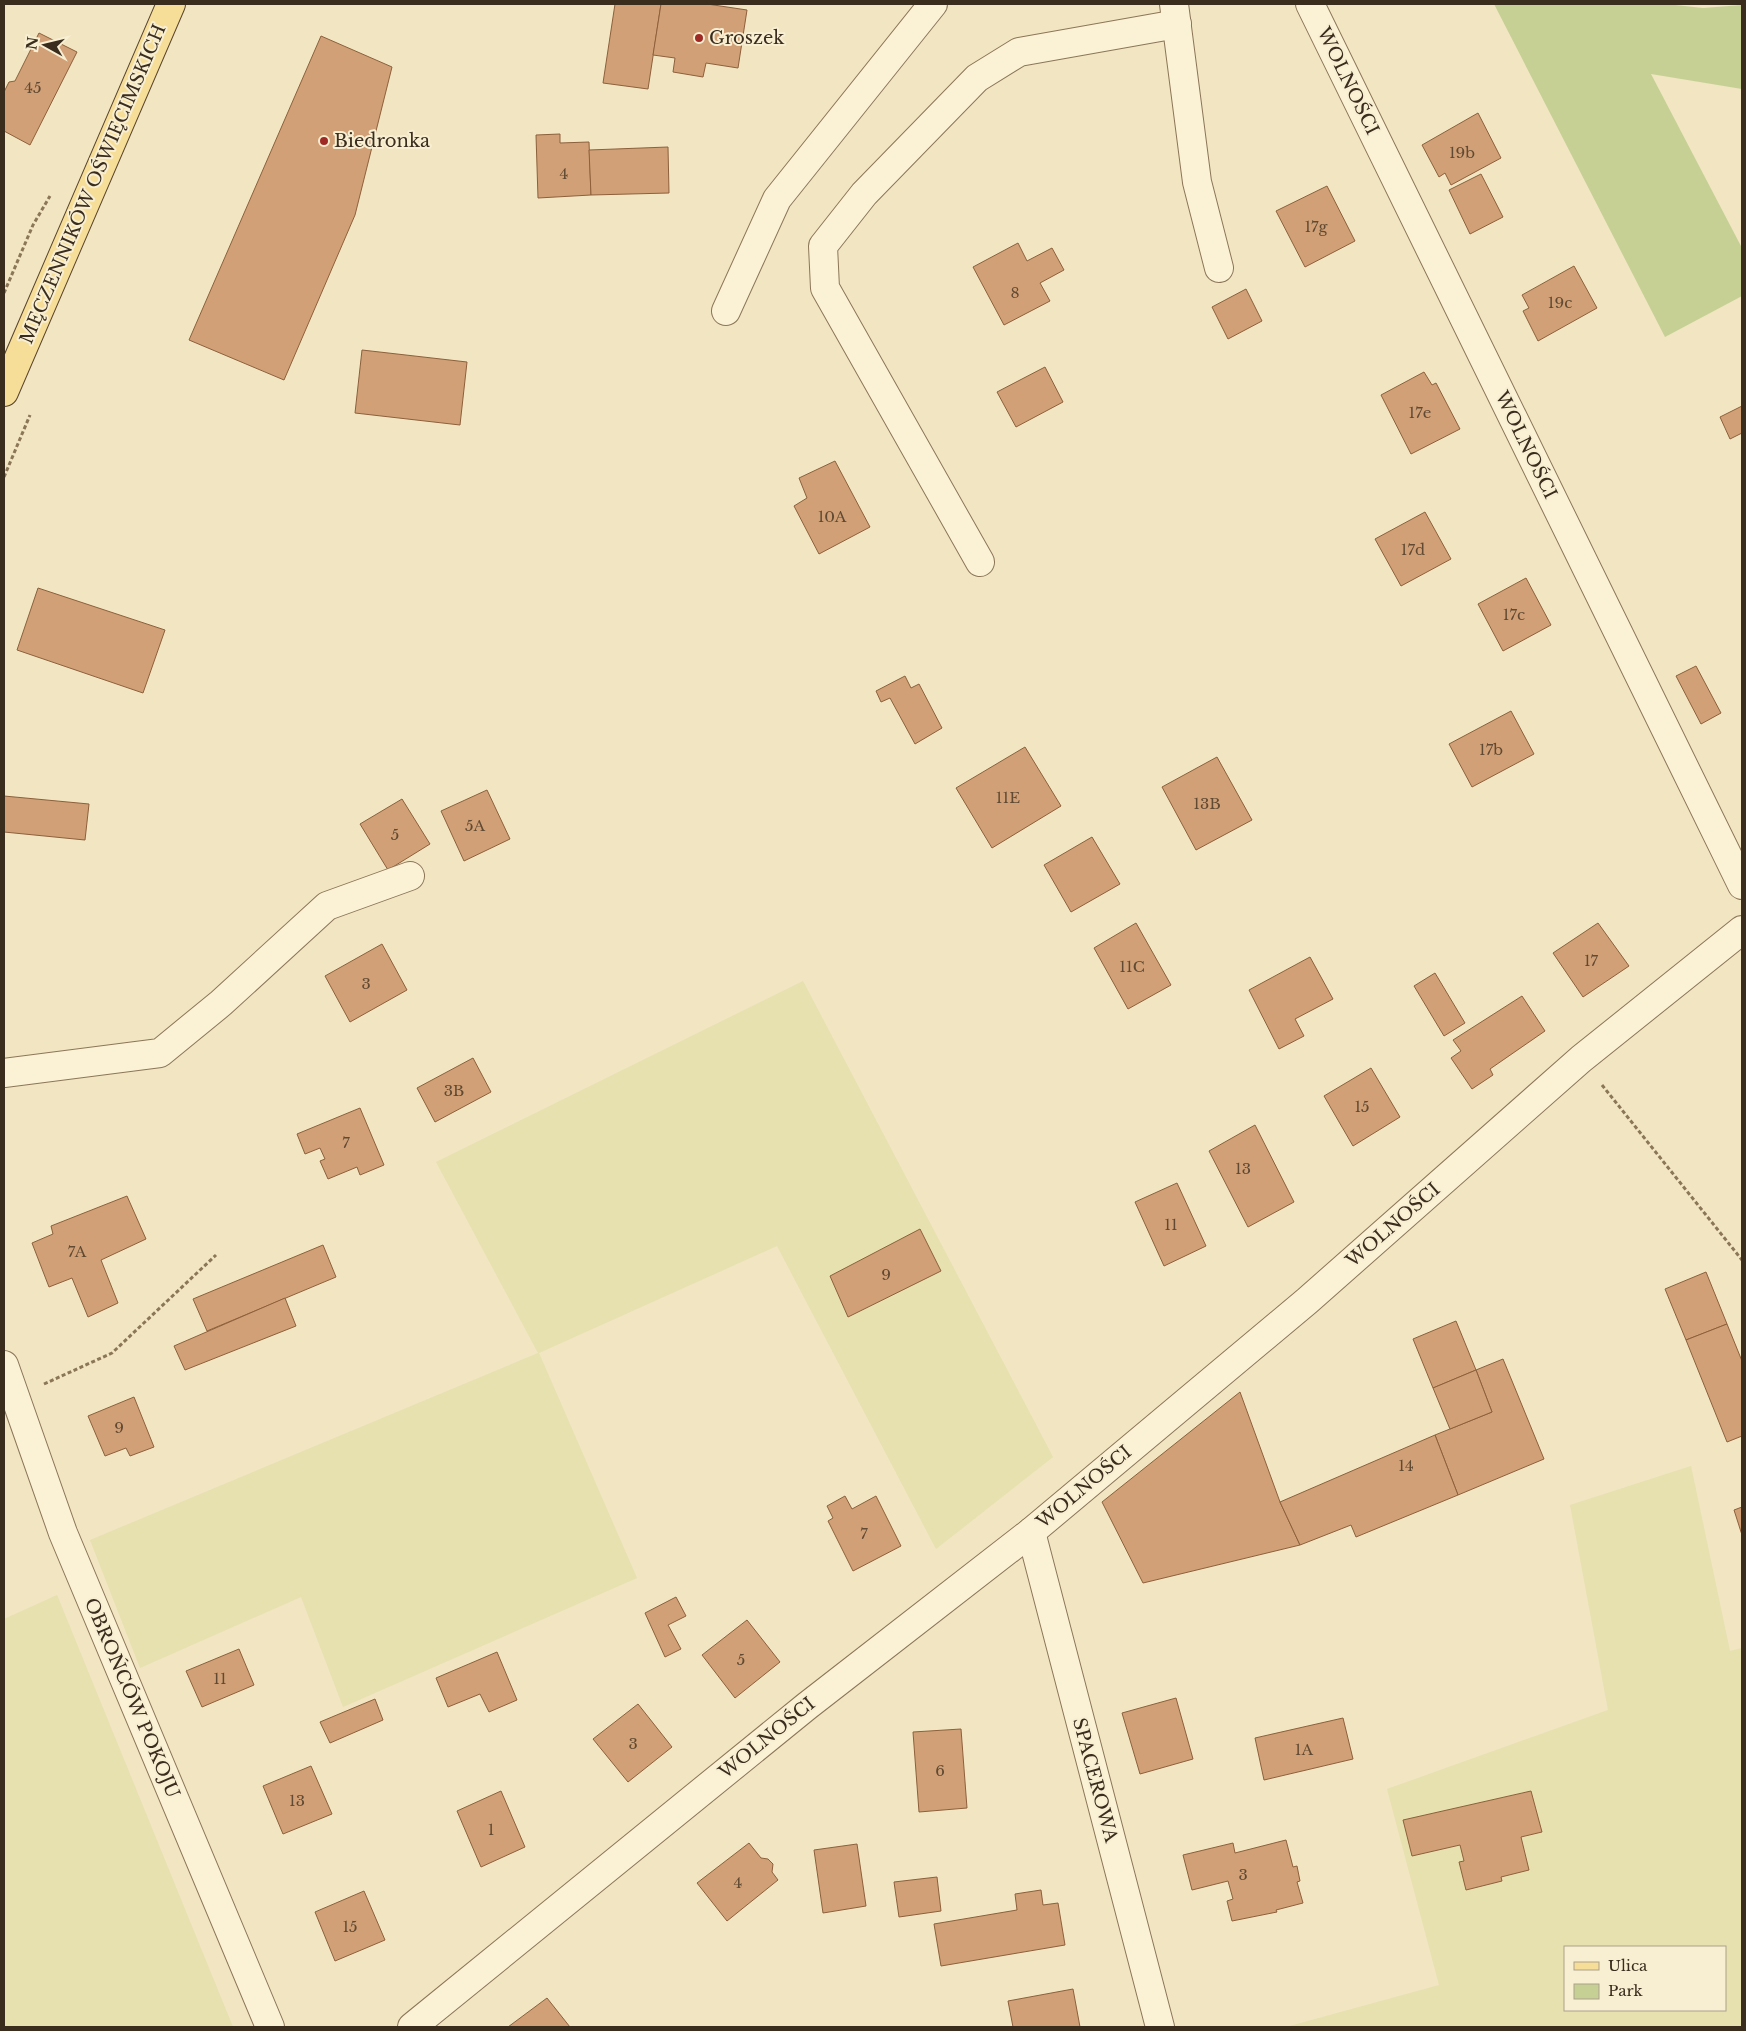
<svg xmlns="http://www.w3.org/2000/svg" width="1746" height="2031" viewBox="0 0 1746 2031" font-family="'Libre Baskerville',serif">
<style>
.farmland{fill:#e7e0af;fill-rule:evenodd}
.green{fill:#c6d095}
.building{fill:#d1a076;stroke:#8d603c}
.lines{fill:none;stroke-linecap:round;stroke-linejoin:round}
.minor-casing{stroke:#8c7658;stroke-width:30}
.major-casing{stroke:#59442d;stroke-width:30}
.path{stroke:#8c7658;stroke-width:3;stroke-dasharray:4 2.5;stroke-linecap:butt}
.minor{stroke:#fbf2d6;stroke-width:28}
.major{stroke:#f6dd98;stroke-width:28}
.poi-dot{fill:#9f2924;stroke:#f8efd3;stroke-width:2}
.labels{text-anchor:middle;dominant-baseline:central;stroke-width:4;stroke-linejoin:round;paint-order:stroke}
.number-label{font-size:15px;fill:#604a33}
.poi-label{font-size:18px;fill:#3b2d1d;stroke:#f8efd3;text-anchor:start}
.street-label{font-size:18px;fill:#3b2d1d;stroke:#f8efd3}
</style>
<rect width="100%" height="100%" fill="#f1e5c2"/>
<!-- farmland -->
<g class="farmland">
<polygon points="803,981 1053,1457 936,1549 777,1246 539,1353 637,1578 343,1707 301,1597 140,1668 90,1540 538,1353 436,1162"/>
<path d="M1691,1466L1730,1651L1742,1648V2027H1286L1439,1985L1387,1789L1608,1710L1570,1505ZM1565,1947H1725V2010H1565Z"/>
<polygon points="57,1595 233,2027 4,2027 4,1619"/>
</g>
<!-- green -->
<polygon class="green" points="1494,4 1666,4 1703,8 1742,5 1742,89 1651,74 1742,248 1742,296 1665,337"/>
<!-- building -->
<g class="building">
<polygon points="615,4 661,4 648,89 603,83"/>
<polygon points="661,4 707,4 747,10 738,68 706,63 703,77 673,72 675,58 653,55"/>
<polygon points="39,33 77,52 30,145 4,131 4,92 9,82 15,81"/>
<polygon points="321,36 392,67 355,215 284,380 189,340"/>
<polygon points="1478,113 1501,158 1451,185 1445,173 1439,177 1422,145"/>
<polygon points="560,134 560,143 589,142 591,195 538,198 536,135"/>
<polygon points="668,147 669,193 591,195 589,150"/>
<polygon points="1481,174 1503,217 1470,234 1449,190"/>
<polygon points="1327,186 1355,241 1305,267 1276,211"/>
<polygon points="1018,243 1027,261 1052,248 1064,270 1040,283 1050,301 1004,325 973,267"/>
<polygon points="1574,266 1597,308 1538,341 1523,311 1529,308 1522,295"/>
<polygon points="1246,289 1262,321 1228,339 1212,307"/>
<polygon points="362,350 467,362 460,425 355,413"/>
<polygon points="1045,367 1063,402 1016,427 997,392"/>
<polygon points="1424,372 1432,385 1436,383 1460,429 1411,454 1381,395"/>
<polygon points="1742,406 1742,433 1730,439 1720,417"/>
<polygon points="835,461 870,527 819,554 794,506 807,498 799,478"/>
<polygon points="1425,512 1451,559 1401,586 1375,539"/>
<polygon points="1526,578 1551,625 1503,651 1478,604"/>
<polygon points="38,588 165,630 143,693 17,650"/>
<polygon points="1696,666 1721,713 1701,724 1676,676"/>
<polygon points="905,676 911,688 919,684 942,728 915,744 890,698 881,702 876,691"/>
<polygon points="1511,711 1534,754 1472,787 1449,744"/>
<polygon points="1025,747 1061,806 992,848 956,788"/>
<polygon points="1217,757 1252,820 1196,850 1162,787"/>
<polygon points="487,790 510,839 464,861 441,811"/>
<polygon points="4,796 89,804 85,840 4,832"/>
<polygon points="402,799 430,844 388,870 360,824"/>
<polygon points="1092,837 1120,884 1071,912 1044,865"/>
<polygon points="1136,923 1171,985 1128,1009 1094,948"/>
<polygon points="1598,923 1629,966 1583,997 1553,953"/>
<polygon points="382,944 407,990 350,1022 325,976"/>
<polygon points="1310,957 1333,999 1295,1019 1304,1036 1279,1049 1249,990"/>
<polygon points="1435,973 1465,1023 1444,1036 1414,986"/>
<polygon points="1522,996 1545,1031 1490,1069 1493,1075 1472,1089 1451,1058 1461,1051 1453,1040"/>
<polygon points="473,1058 491,1092 435,1122 417,1088"/>
<polygon points="1371,1068 1400,1117 1353,1146 1324,1096"/>
<polygon points="360,1108 384,1165 360,1175 357,1167 328,1179 320,1161 325,1159 320,1148 305,1154 297,1134"/>
<polygon points="1255,1125 1294,1202 1248,1227 1209,1151"/>
<polygon points="1177,1183 1206,1246 1164,1266 1135,1202"/>
<polygon points="127,1196 146,1239 101,1260 118,1303 88,1317 72,1278 49,1287 32,1243 53,1234 51,1226"/>
<polygon points="920,1229 941,1271 848,1317 830,1276"/>
<polygon points="323,1245 336,1277 207,1331 193,1299"/>
<polygon points="1706,1272 1727,1324 1686,1340 1665,1289"/>
<polygon points="285,1298 296,1326 185,1370 174,1346"/>
<polygon points="1456,1321 1476,1370 1433,1388 1413,1339"/>
<polygon points="1727,1324 1742,1361 1742,1436 1727,1442 1686,1340"/>
<polygon points="1503,1359 1544,1459 1458,1495 1435,1435 1492,1412 1476,1370"/>
<polygon points="1476,1370 1492,1412 1450,1429 1433,1388"/>
<polygon points="1240,1392 1280,1502 1300,1545 1143,1583 1102,1502"/>
<polygon points="134,1397 154,1447 130,1456 126,1448 105,1456 88,1416"/>
<polygon points="1435,1435 1458,1495 1356,1537 1351,1525 1300,1545 1280,1502"/>
<polygon points="845,1496 852,1509 876,1496 901,1546 853,1571 828,1521 833,1518 827,1506"/>
<polygon points="1742,1507 1742,1535 1734,1510"/>
<polygon points="676,1597 686,1616 668,1625 681,1649 665,1657 645,1613"/>
<polygon points="747,1620 780,1662 735,1698 702,1655"/>
<polygon points="239,1649 254,1685 202,1707 186,1671"/>
<polygon points="497,1652 517,1700 489,1712 480,1694 448,1707 436,1678"/>
<polygon points="1176,1698 1193,1759 1140,1774 1122,1713"/>
<polygon points="375,1699 383,1720 330,1743 320,1722"/>
<polygon points="638,1704 672,1747 628,1782 593,1739"/>
<polygon points="1343,1718 1353,1759 1264,1780 1255,1738"/>
<polygon points="961,1729 967,1808 919,1812 913,1732"/>
<polygon points="311,1766 332,1814 283,1834 263,1786"/>
<polygon points="501,1791 525,1847 481,1867 457,1811"/>
<polygon points="1531,1791 1542,1832 1521,1837 1529,1870 1501,1877 1502,1881 1466,1890 1459,1862 1464,1861 1460,1845 1412,1856 1403,1820"/>
<polygon points="1286,1840 1293,1867 1297,1866 1300,1881 1297,1882 1303,1903 1276,1910 1277,1912 1232,1921 1227,1901 1233,1899 1228,1881 1192,1890 1183,1855 1233,1843 1235,1853"/>
<polygon points="749,1843 761,1858 768,1859 773,1864 772,1872 778,1880 727,1921 697,1883"/>
<polygon points="857,1844 866,1906 823,1913 814,1850"/>
<polygon points="937,1877 941,1911 899,1917 894,1882"/>
<polygon points="1041,1890 1043,1905 1058,1903 1065,1945 941,1966 934,1924 1017,1910 1015,1894"/>
<polygon points="364,1891 385,1940 335,1961 315,1912"/>
<polygon points="1073,1989 1080,2027 1013,2027 1008,2001"/>
<polygon points="547,1998 570,2027 508,2027"/>
</g>
<g class="lines">
<!-- minor casing -->
<g class="minor-casing">
<g id="minor">
<polyline points="1174,4 1197,182 1219,268"/>
<polyline points="1310,4 1742,885"/>
<polyline points="726,311 777,199 933,4"/>
<polyline points="980,562 825,288 823,246 864,194 977,78 1019,52 1177,24"/>
<polyline points="4,1073 160,1053 221,1003 327,906 410,876"/>
<polyline points="4,1365 63,1533 270,2027"/>
<polyline points="1031,1532 1160,2027"/>
<polyline points="412,2027 807,1706 1031,1532 1307,1301 1581,1059 1742,930"/>
</g>
</g>
<!-- major casing -->
<g class="major-casing">
<polyline id="major" points="4,392 171,4"/>
</g>
<!-- path -->
<g class="path">
<polyline points="4,293 33,225 50,196"/>
<polyline points="4,477 30,415"/>
<polyline points="1602,1085 1742,1260"/>
<polyline points="44,1384 112,1353 216,1255"/>
</g>
<!-- minor -->
<use href="#minor" class="minor"/>
<!-- major -->
<use href="#major" class="major"/>
</g>
<!-- markers -->
<g class="poi-dot">
<circle cx="699" cy="38" r="5"/>
<circle cx="324" cy="141" r="5"/>
</g>
<g class="labels">
<!-- number labels -->
<g class="number-label">
<text x="33" y="87">45</text>
<text x="1462" y="152">19b</text>
<text x="564" y="173">4</text>
<text x="1316" y="226">17g</text>
<text x="1015" y="292">8</text>
<text x="1560" y="302">19c</text>
<text x="1420" y="412">17e</text>
<text x="832" y="516">10A</text>
<text x="1413" y="549">17d</text>
<text x="1514" y="614">17c</text>
<text x="1491" y="749">17b</text>
<text x="1008" y="797">11E</text>
<text x="1207" y="803">13B</text>
<text x="475" y="825">5A</text>
<text x="395" y="834">5</text>
<text x="1591" y="960">17</text>
<text x="1132" y="966">11C</text>
<text x="366" y="983">3</text>
<text x="454" y="1090">3B</text>
<text x="1362" y="1106">15</text>
<text x="346" y="1142">7</text>
<text x="1243" y="1168">13</text>
<text x="1171" y="1224">11</text>
<text x="77" y="1251">7A</text>
<text x="886" y="1274">9</text>
<text x="119" y="1427">9</text>
<text x="1406" y="1465">14</text>
<text x="864" y="1533">7</text>
<text x="741" y="1659">5</text>
<text x="220" y="1678">11</text>
<text x="633" y="1743">3</text>
<text x="1304" y="1749">1A</text>
<text x="940" y="1770">6</text>
<text x="297" y="1800">13</text>
<text x="491" y="1829">1</text>
<text x="1243" y="1874">3</text>
<text x="738" y="1882">4</text>
<text x="350" y="1926">15</text>
</g>
<!-- poi labels -->
<g class="poi-label">
<text x="709" y="38">Groszek</text>
<text x="334" y="141">Biedronka</text>
</g>
<!-- street labels -->
<g class="street-label">
<text transform="translate(1348 81) rotate(64)">WOLNOŚCI</text>
<text transform="translate(93 184) rotate(-67)">MĘCZENNIKÓW OŚWIĘCIMSKICH</text>
<text transform="translate(1526 445) rotate(64)">WOLNOŚCI</text>
<text transform="translate(1393 1225) rotate(-41)">WOLNOŚCI</text>
<text transform="translate(1084 1487) rotate(-40)">WOLNOŚCI</text>
<text transform="translate(132 1698) rotate(67)">OBROŃCÓW POKOJU</text>
<text transform="translate(767 1738) rotate(-39)">WOLNOŚCI</text>
<text transform="translate(1095 1780) rotate(75)">SPACEROWA</text>
</g>
</g>
<!-- border -->
<rect width="1746" height="2031" fill="none" stroke="#3b2d1d" stroke-width="10"/>
<!-- legend -->
<rect x="1564" y="1946" width="162" height="65" fill="#f8efd3" stroke="#aca18a"/>
<rect x="1574" y="1962" width="25" height="8" fill="#f6dd98" stroke="#aca18a"/>
<text x="1608" y="1971" font-size="15" fill="#3b2d1d">Ulica</text>
<rect x="1574" y="1984" width="25" height="15" fill="#c6d095" stroke="#aca18a"/>
<text x="1608" y="1996" font-size="15" fill="#3b2d1d">Park</text>
<!-- north arrow -->
<g transform="translate(45 45) rotate(278)" stroke="#f8efd3" stroke-width="4" paint-order="stroke">
<path d="M0-4L9 19L0 12L-9 19Z" fill="#3b2d1d"/>
<text y="-8" font-size="14" font-weight="bold" text-anchor="middle" fill="#3b2d1d">N</text>
</g>
</svg>
